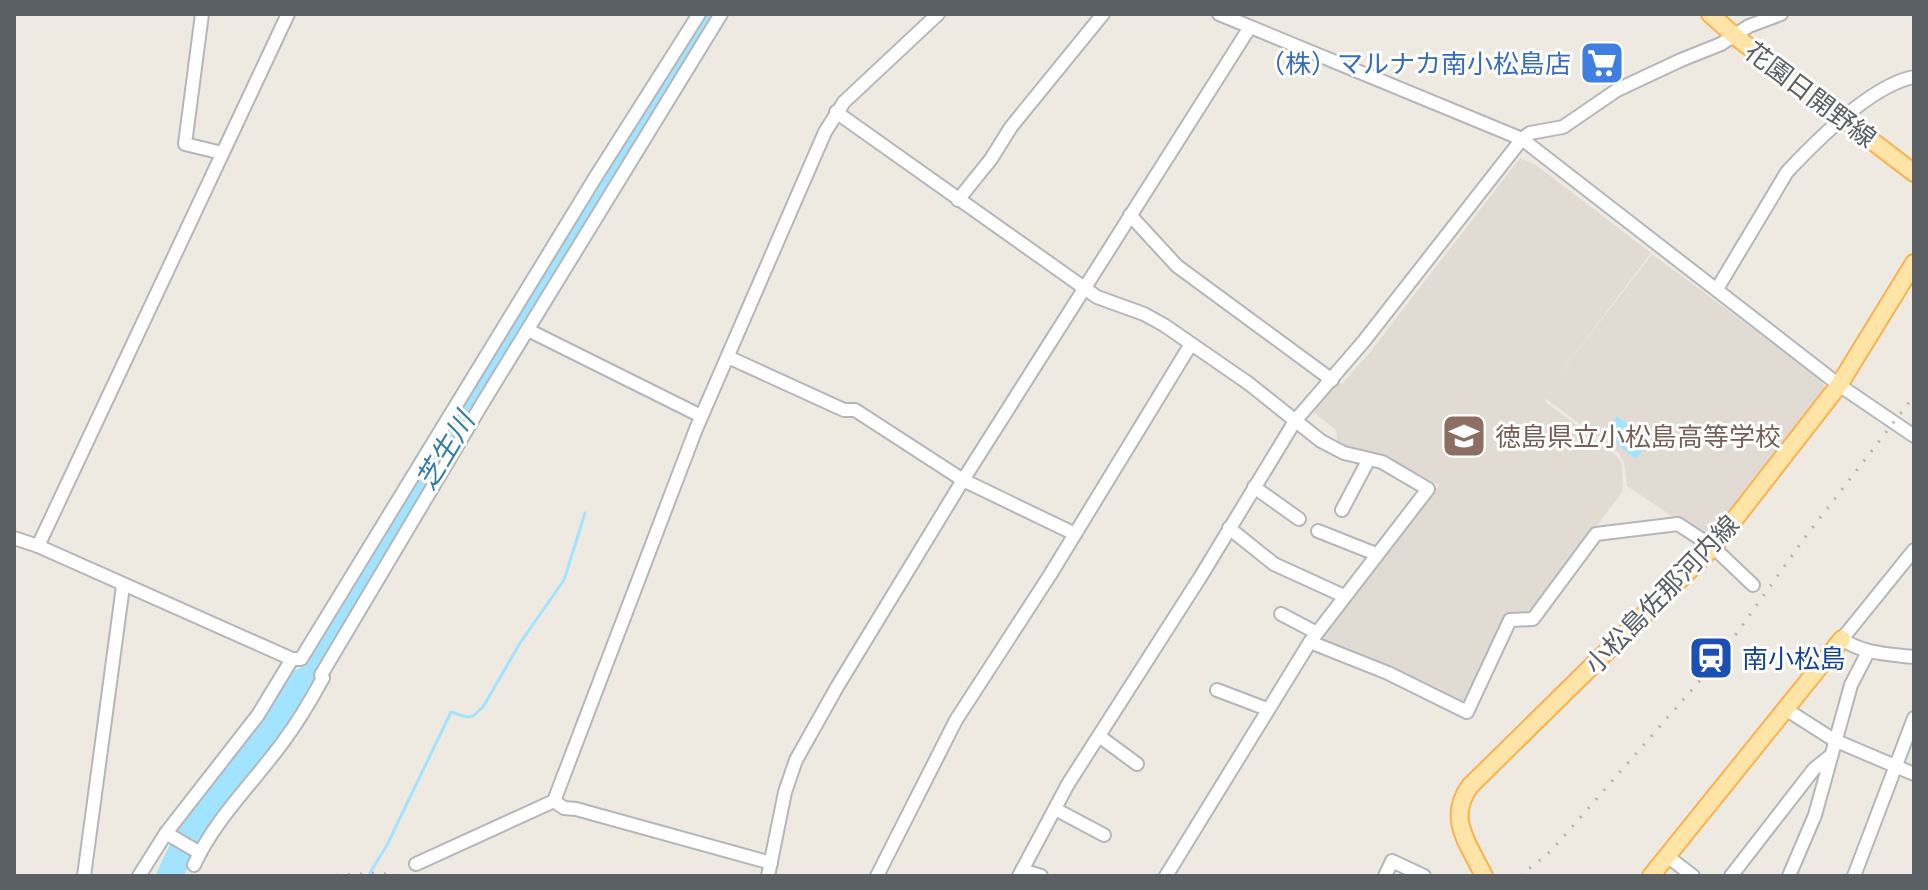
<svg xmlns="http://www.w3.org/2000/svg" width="1928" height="890" viewBox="0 0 1928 890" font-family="Lato,'Noto Sans JP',sans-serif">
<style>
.education{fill:#e1dbd3}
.water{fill:#a2e4ff}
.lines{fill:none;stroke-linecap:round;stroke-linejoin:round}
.stream{stroke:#a2e4ff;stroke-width:3}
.minor-casing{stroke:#b3b7bb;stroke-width:16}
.major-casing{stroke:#fbb14f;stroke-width:20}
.minor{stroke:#fff;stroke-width:12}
.major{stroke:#ffe4a7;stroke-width:16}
.rail{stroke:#b2b3b4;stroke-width:3;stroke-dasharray:2 10;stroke-linecap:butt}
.labels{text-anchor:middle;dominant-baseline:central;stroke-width:6;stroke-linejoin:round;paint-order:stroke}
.shop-label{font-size:26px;fill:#366cbe;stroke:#fff;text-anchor:end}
.street-label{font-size:26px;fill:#5a6064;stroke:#fff}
.education-label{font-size:26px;fill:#785e54;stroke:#fff;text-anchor:start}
.transit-label{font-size:26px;fill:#164399;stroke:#fff;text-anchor:start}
.water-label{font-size:28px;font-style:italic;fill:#337ca6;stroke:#fff}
</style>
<rect width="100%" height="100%" fill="#eeeae2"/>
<!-- education -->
<polygon class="education" points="1520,158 1536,165 1651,253 1546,392 1652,254 1822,380 1824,389 1792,435 1709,541 1627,486 1624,463 1619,453 1545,398 1547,403 1616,455 1622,464 1623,491 1529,616 1509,614 1503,622 1464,707 1318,640 1391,542 1439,485 1383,455 1353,450 1337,442 1336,430 1313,412 1336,381 1342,384 1371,351"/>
<!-- water -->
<g class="water">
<polygon points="706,14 718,14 318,675 299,711 192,856 184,876 155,876 178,827 256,728 295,670 306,666 641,116"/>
<polygon points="1617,416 1649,441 1636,459 1604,434"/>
</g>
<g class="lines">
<!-- stream -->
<g class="stream">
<polyline points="988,429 1065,307"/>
<polyline points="368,876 387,845 451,712 467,717 473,716 483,707 520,643 564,580 585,513"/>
</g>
<!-- minor casing -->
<g class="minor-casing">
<g id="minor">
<polyline points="202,14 185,144 222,153"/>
<polyline points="1219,14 1522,139 1839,385 1914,436"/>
<polyline points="836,112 1097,297 1144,314 1164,325 1248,383 1321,441 1344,453 1382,462 1428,489 1310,642 1166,876"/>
<polyline points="958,200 991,159 1011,127 1103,14"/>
<polyline points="1130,215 1177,266 1332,380"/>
<path d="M1717,289L1787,172C1816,141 1872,85 1914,77"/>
<polyline points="528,330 701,416"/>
<polyline points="728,357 844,410 855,410 963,480 1075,534"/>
<polyline points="1254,487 1299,519"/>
<polyline points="1342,510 1369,459"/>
<polyline points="1229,528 1274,564 1344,596"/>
<polyline points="1318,531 1376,554"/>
<polyline points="14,538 38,546 292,659"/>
<polyline points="38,546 288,14"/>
<path d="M1914,550L1842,639C1863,654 1889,654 1914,657"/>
<polyline points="1281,614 1317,633"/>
<polyline points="1310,642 1388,673 1467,712 1510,620 1533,619 1596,534 1678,524 1713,547 1753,585"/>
<polyline points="1217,690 1267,709"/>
<polyline points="1787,710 1834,740 1914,774"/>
<polyline points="1099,736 1137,764"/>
<polyline points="554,801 564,808 576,809 771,863"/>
<polyline points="1055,809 1104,835"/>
<polyline points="166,833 200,853"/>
<polyline points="1667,856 1693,876"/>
<polyline points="416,864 554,801 696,429 825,132 844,102 938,14"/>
<path d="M194,865C215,819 253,783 283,742C298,722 311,700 323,678L321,675L482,404L721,14"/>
<polyline points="1022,870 1041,876"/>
<polyline points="84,876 123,586"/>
<polyline points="139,876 166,833 258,715 292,659 301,659 595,178 699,14"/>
<polyline points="768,876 785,792 796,760 837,687 963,480 1250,27"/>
<polyline points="877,876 956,720 1050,575 1191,344"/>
<polyline points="1019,876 1068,784 1201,576 1295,421 1364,341 1522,139 1530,133 1563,127 1617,90 1681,60 1721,44 1749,26 1781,14"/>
<polyline points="1385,876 1392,861 1424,876"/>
<polyline points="1731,876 1814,769 1829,757"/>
<polyline points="1789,876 1815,815 1851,685 1868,652"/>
<polyline points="1854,876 1914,718"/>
</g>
</g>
<!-- major casing -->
<g class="major-casing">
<g id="major">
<polyline points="1710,14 1736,37 1914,173"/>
<path d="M1484,876C1469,844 1446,819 1470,786L1713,547L1839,385L1914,263"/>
<polyline points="1651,876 1842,639"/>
</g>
</g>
<!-- minor -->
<use href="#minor" class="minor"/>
<!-- major -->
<use href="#major" class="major"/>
<!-- rail -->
<g class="rail">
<polyline points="324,876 377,873 402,876"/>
<polyline points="1520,876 1551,851 1717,661 1806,536 1914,396"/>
</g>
</g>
<!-- icons -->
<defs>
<g id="supermarket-square" transform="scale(2.3)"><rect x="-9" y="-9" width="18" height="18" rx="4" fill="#3f7fe0" stroke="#fff"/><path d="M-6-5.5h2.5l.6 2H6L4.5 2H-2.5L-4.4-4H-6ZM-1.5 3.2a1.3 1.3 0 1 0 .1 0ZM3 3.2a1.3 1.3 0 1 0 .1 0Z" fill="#fff"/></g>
<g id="school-square" transform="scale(2.3)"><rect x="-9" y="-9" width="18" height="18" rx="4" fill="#8d6e63" stroke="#fff"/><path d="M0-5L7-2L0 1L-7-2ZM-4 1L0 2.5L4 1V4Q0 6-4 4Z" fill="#fff"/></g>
<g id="station-square" transform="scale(2.3)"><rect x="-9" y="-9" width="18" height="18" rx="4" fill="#1a4fb4" stroke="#fff"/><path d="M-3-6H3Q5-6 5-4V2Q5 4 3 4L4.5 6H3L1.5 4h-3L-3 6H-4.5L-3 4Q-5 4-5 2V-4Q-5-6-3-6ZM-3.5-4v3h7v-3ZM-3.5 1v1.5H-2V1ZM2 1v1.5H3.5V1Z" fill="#fff"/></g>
</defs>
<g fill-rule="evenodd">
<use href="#supermarket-square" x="1602" y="63"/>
<use href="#school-square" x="1464" y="436"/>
<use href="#station-square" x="1711" y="658"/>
</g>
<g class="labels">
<!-- shop labels -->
<g class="shop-label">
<text x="1571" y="63">（株）マルナカ南小松島店</text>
</g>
<!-- street labels -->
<g class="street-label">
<text transform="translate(1811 94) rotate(37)">花園日開野線</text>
<text transform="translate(1661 594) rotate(-46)">小松島佐那河内線</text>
</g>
<!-- education labels -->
<g class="education-label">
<text x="1495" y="436">徳島県立小松島高等学校</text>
</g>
<!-- transit labels -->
<g class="transit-label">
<text x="1742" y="658">南小松島</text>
</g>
<!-- water labels -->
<g class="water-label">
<text transform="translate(444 450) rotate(-59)">芝生川</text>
</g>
</g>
<!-- border -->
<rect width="1928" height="890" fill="none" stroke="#5a6064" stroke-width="32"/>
</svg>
